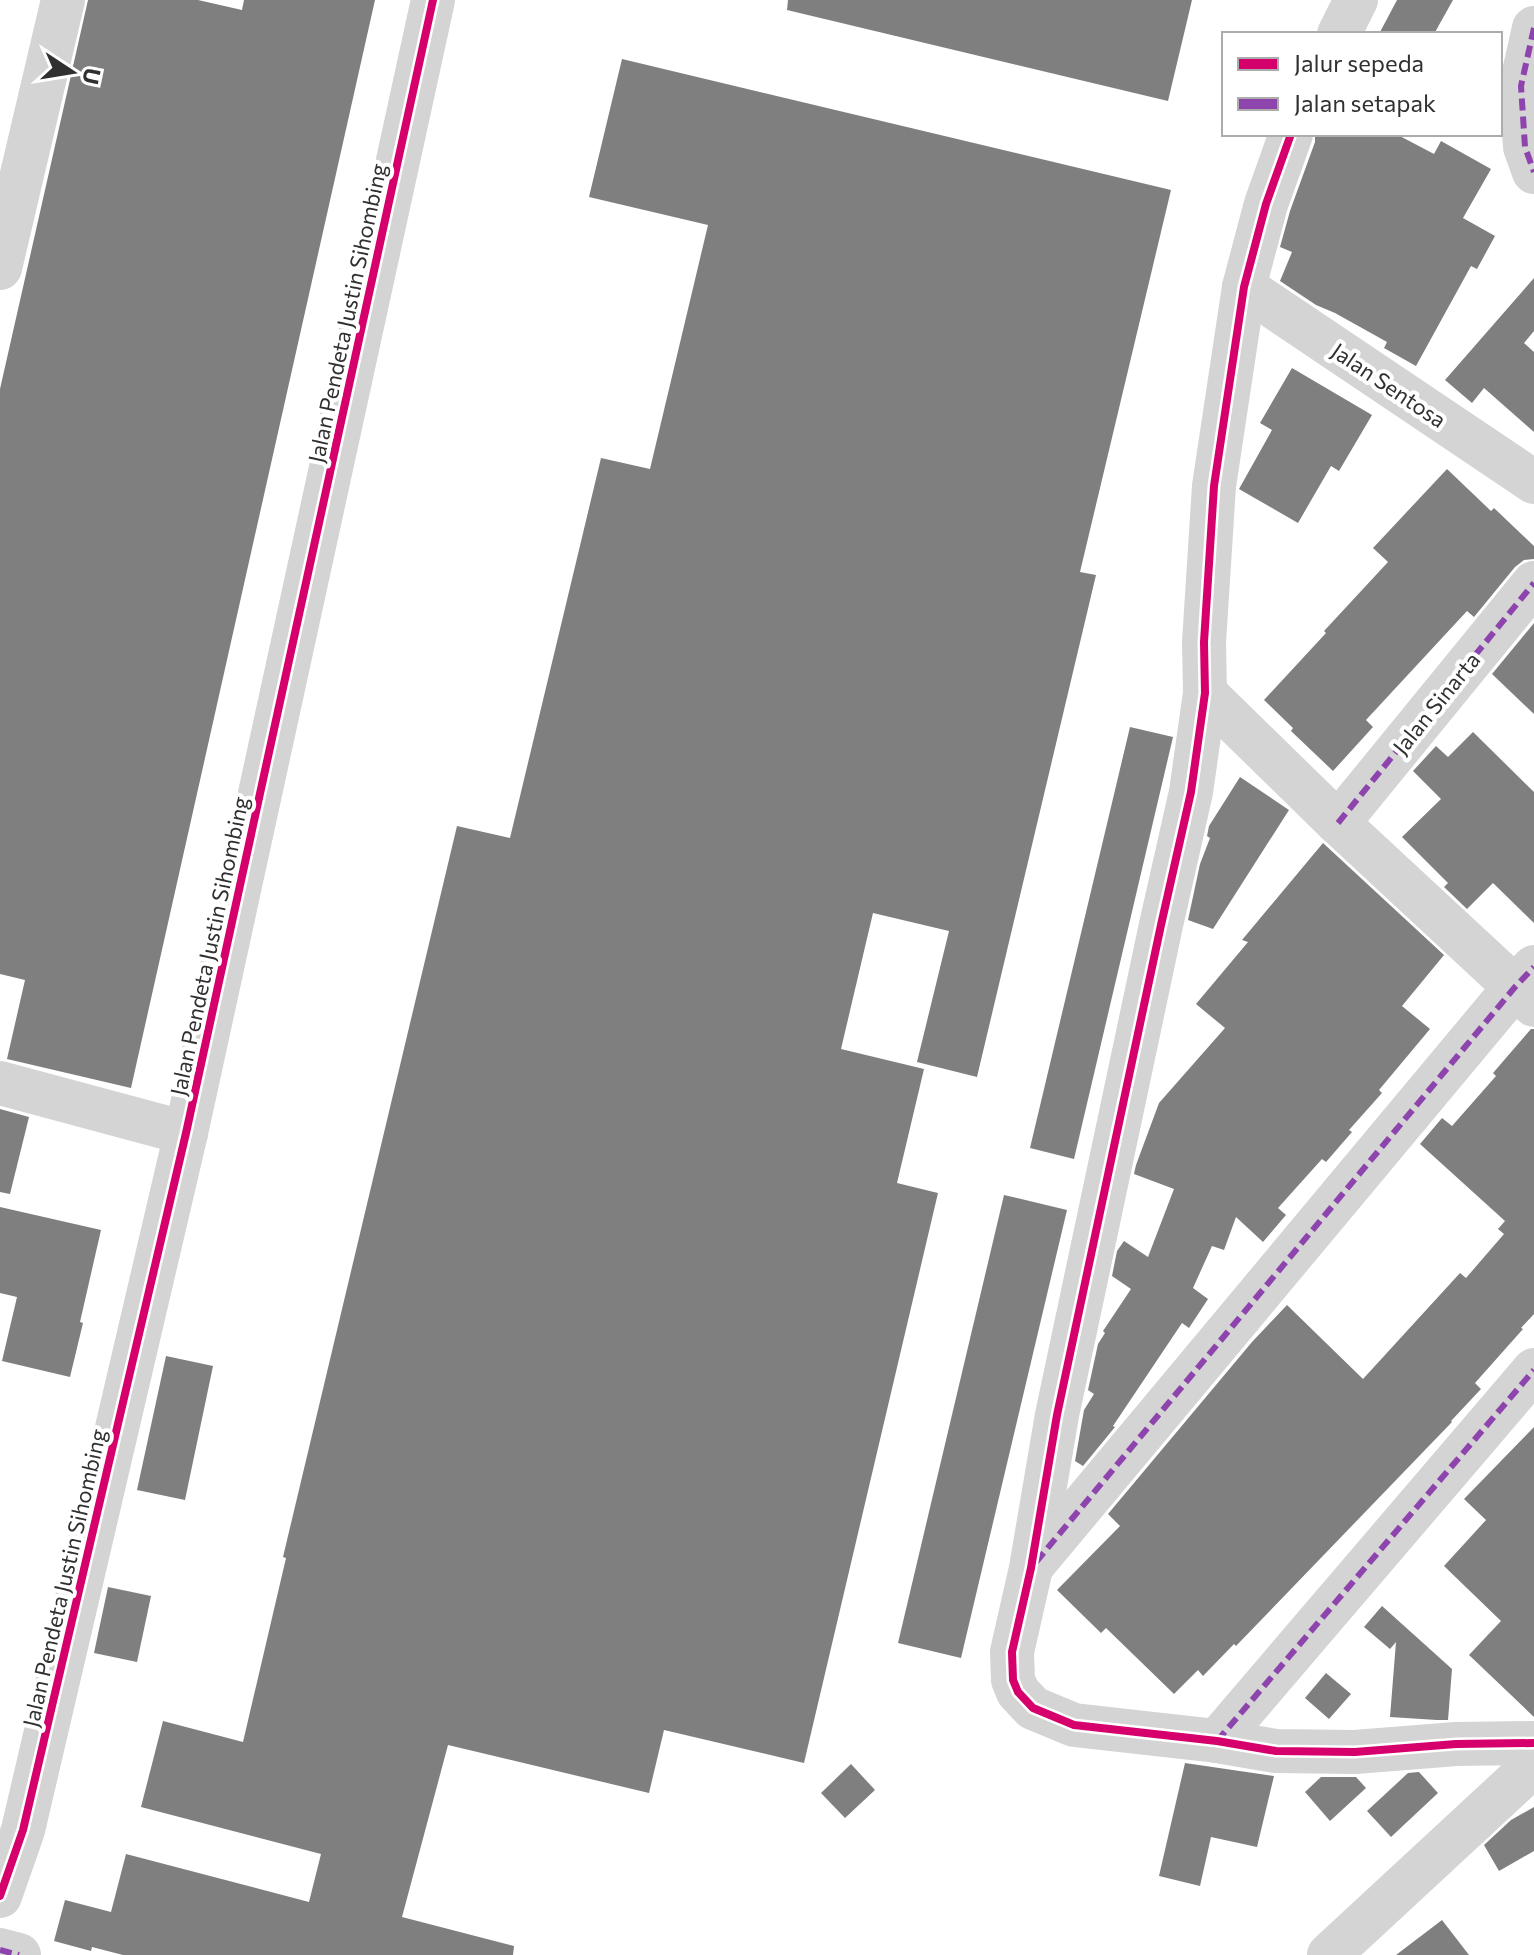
<svg xmlns="http://www.w3.org/2000/svg" width="1534" height="1955" viewBox="0 0 1534 1955" font-family="Commissioner,sans-serif">
<style>
.building{fill:#7f7f7f}
.lines{fill:none;stroke-linecap:round;stroke-linejoin:round}
.minor{stroke:#d4d4d4;stroke-width:44}
.quiet{stroke:#8e44ad;stroke-width:6;stroke-dasharray:12 6;stroke-linecap:butt}
.cycleway-casing{stroke:#fff;stroke-width:13}
.cycleway{stroke:#d6006c;stroke-width:8}
.labels{text-anchor:middle;dominant-baseline:central;stroke-width:8;stroke-linejoin:round;paint-order:stroke}
.street-label{font-size:22px;fill:#303030;stroke:#fff}
</style>
<rect width="100%" height="100%" fill="#fff"/>
<!-- building -->
<g class="building">
<polygon points="88,0 198,0 242,10 244,0 375,0 131,1088 7,1059 25,980 0,974 0,389"/>
<polygon points="788,0 1192,0 1168,101 787,10"/>
<polygon points="1397,0 1453,0 1434,34 1379,34"/>
<polygon points="622,59 1171,190 1080,572 1096,575 977,1077 917,1062 949,931 873,913 841,1049 924,1069 897,1183 938,1193 804,1763 664,1730 649,1793 448,1745 402,1917 514,1946 513,1955 123,1955 92,1947 91,1951 54,1941 65,1900 111,1912 126,1854 309,1902 321,1854 141,1807 163,1721 243,1742 286,1558 283,1557 457,826 510,838 601,458 650,469 708,225 589,197"/>
<polygon points="1315,134 1396,134 1434,154 1441,141 1491,169 1463,218 1495,236 1477,269 1471,266 1416,366 1384,348 1387,342 1335,313 1316,305 1280,281 1292,252 1280,247 1290,211 1315,142"/>
<polygon points="1534,278 1534,331 1524,343 1534,352 1534,432 1484,388 1472,403 1445,380"/>
<polygon points="1292,368 1372,415 1339,471 1331,466 1298,523 1239,489 1272,430 1260,423"/>
<polygon points="1447,469 1491,511 1494,508 1534,546 1534,559 1524,560 1515,567 1474,617 1467,611 1366,720 1373,727 1333,771 1291,731 1293,728 1264,700 1326,633 1324,631 1388,562 1373,548"/>
<polygon points="1534,623 1534,714 1492,674"/>
<polygon points="1130,727 1173,737 1074,1159 1030,1148"/>
<polygon points="1473,732 1534,792 1534,923 1493,883 1467,909 1444,887 1448,883 1402,837 1441,799 1413,771 1436,746 1448,757"/>
<polygon points="1240,777 1289,810 1213,929 1188,920 1200,864 1210,838 1207,836 1209,826"/>
<polygon points="1323,843 1444,955 1402,1006 1430,1029 1379,1090 1382,1093 1349,1130 1352,1132 1326,1162 1322,1159 1278,1208 1286,1215 1263,1242 1236,1217 1224,1250 1212,1246 1193,1288 1208,1299 1189,1328 1182,1323 1113,1426 1115,1427 1083,1466 1075,1461 1084,1410 1094,1394 1088,1390 1098,1344 1105,1333 1103,1331 1131,1289 1112,1276 1117,1251 1124,1241 1148,1257 1174,1189 1134,1174 1136,1165 1159,1103 1225,1028 1196,1004 1248,942 1242,940"/>
<polygon points="1531,1029 1534,1029 1534,1314 1521,1328 1523,1329 1475,1383 1481,1389 1451,1421 1452,1422 1236,1646 1234,1644 1203,1676 1198,1670 1174,1694 1106,1628 1101,1633 1057,1590 1120,1526 1108,1514 1252,1342 1287,1305 1363,1379 1460,1273 1466,1278 1504,1234 1498,1229 1505,1221 1420,1144 1442,1118 1452,1126 1496,1076 1493,1073"/>
<polygon points="0,1109 29,1117 10,1194 0,1192"/>
<polygon points="1004,1195 1067,1210 961,1658 898,1643"/>
<polygon points="0,1207 101,1230 80,1322 83,1323 70,1377 2,1361 17,1297 0,1293"/>
<polygon points="166,1356 213,1366 185,1500 137,1490"/>
<polygon points="1534,1427 1534,1717 1469,1655 1501,1621 1444,1566 1486,1520 1464,1499"/>
<polygon points="108,1587 151,1596 137,1662 94,1653"/>
<polygon points="1382,1606 1452,1669 1448,1720 1437,1720 1390,1717 1396,1642 1390,1649 1364,1627"/>
<polygon points="1326,1673 1351,1694 1329,1719 1305,1698"/>
<polygon points="1185,1763 1274,1776 1257,1847 1211,1837 1200,1886 1159,1876"/>
<polygon points="851,1764 875,1790 845,1818 821,1793"/>
<polygon points="1419,1772 1438,1793 1391,1837 1367,1811 1408,1773"/>
<polygon points="1321,1777 1356,1777 1366,1788 1330,1821 1305,1792"/>
<polygon points="1534,1807 1534,1851 1499,1871 1484,1845 1511,1820"/>
<polygon points="1442,1920 1469,1955 1396,1955"/>
</g>
<g class="lines">
<!-- minor -->
<g class="minor">
<polyline points="1534,28 1521,86 1525,147 1534,172"/>
<polyline points="1339,34 1356,0"/>
<polyline points="1291,134 1266,204 1244,287 1214,486 1204,642 1205,693 1191,792 1161,925 1057,1415 1031,1568 1012,1652 1013,1680 1018,1692 1033,1708 1074,1725 1217,1741 1276,1751 1355,1752 1456,1744 1534,1743"/>
<polyline points="0,268 63,0"/>
<polyline points="1244,287 1534,482"/>
<polyline points="1205,693 1338,823 1534,1005"/>
<polyline points="1338,823 1534,583"/>
<polyline points="0,1083 186,1133"/>
<polyline points="1032,1566 1515,987 1534,967"/>
<polyline points="1217,1741 1534,1370"/>
<polyline points="0,1896 23,1830 186,1133 433,0"/>
<polyline points="0,1950 19,1955"/>
<polyline points="1329,1955 1534,1765"/>
</g>
<!-- quiet -->
<g class="quiet">
<polyline points="1534,28 1521,86 1525,147 1534,172"/>
<polyline points="1338,823 1534,583"/>
<polyline points="1036,1562 1515,987 1534,967"/>
<polyline points="1217,1741 1534,1370"/>
<polyline points="0,1950 19,1955"/>
</g>
<!-- cycleway casing -->
<g class="cycleway-casing">
<g id="cycleway">
<polyline points="1291,134 1266,204 1244,287 1214,486 1204,642 1205,693 1191,792 1161,925 1057,1415 1031,1568 1012,1652 1013,1680 1018,1692 1033,1708 1074,1725 1217,1741 1276,1751 1355,1752 1456,1744 1534,1743"/>
<polyline points="0,1896 23,1830 186,1133 433,0"/>
</g>
</g>
<!-- cycleway -->
<use href="#cycleway" class="cycleway"/>
</g>
<g class="labels">
<!-- street labels -->
<g class="street-label">
<text transform="translate(347 313) rotate(-78)">Jalan Pendeta Justin Sihombing</text>
<text transform="translate(1389 385) rotate(34)">Jalan Sentosa</text>
<text transform="translate(1436 703) rotate(-51)">Jalan Sinarta</text>
<text transform="translate(209 946) rotate(-78)">Jalan Pendeta Justin Sihombing</text>
<text transform="translate(64 1578) rotate(-77)">Jalan Pendeta Justin Sihombing</text>
</g>
</g>
<!-- legend -->
<rect x="1222" y="32" width="280" height="104" fill="#ffffff" stroke="#acacac" stroke-width="2"/>
<rect x="1238" y="58" width="40" height="12" fill="#d6006c" stroke="#acacac" stroke-width="2"/>
<text x="1294" y="72" font-size="24" fill="#303030">Jalur sepeda</text>
<rect x="1238" y="98" width="40" height="12" fill="#8e44ad" stroke="#acacac" stroke-width="2"/>
<text x="1294" y="112" font-size="24" fill="#303030">Jalan setapak</text>
<!-- north arrow -->
<g transform="translate(72 72) rotate(102)" stroke="#ffffff" stroke-width="6" paint-order="stroke">
<path d="M0-6L14 30L0 20L-14 30Z" fill="#303030"/>
<text y="-12" font-size="22" font-weight="bold" text-anchor="middle" fill="#303030">U</text>
</g>
</svg>
